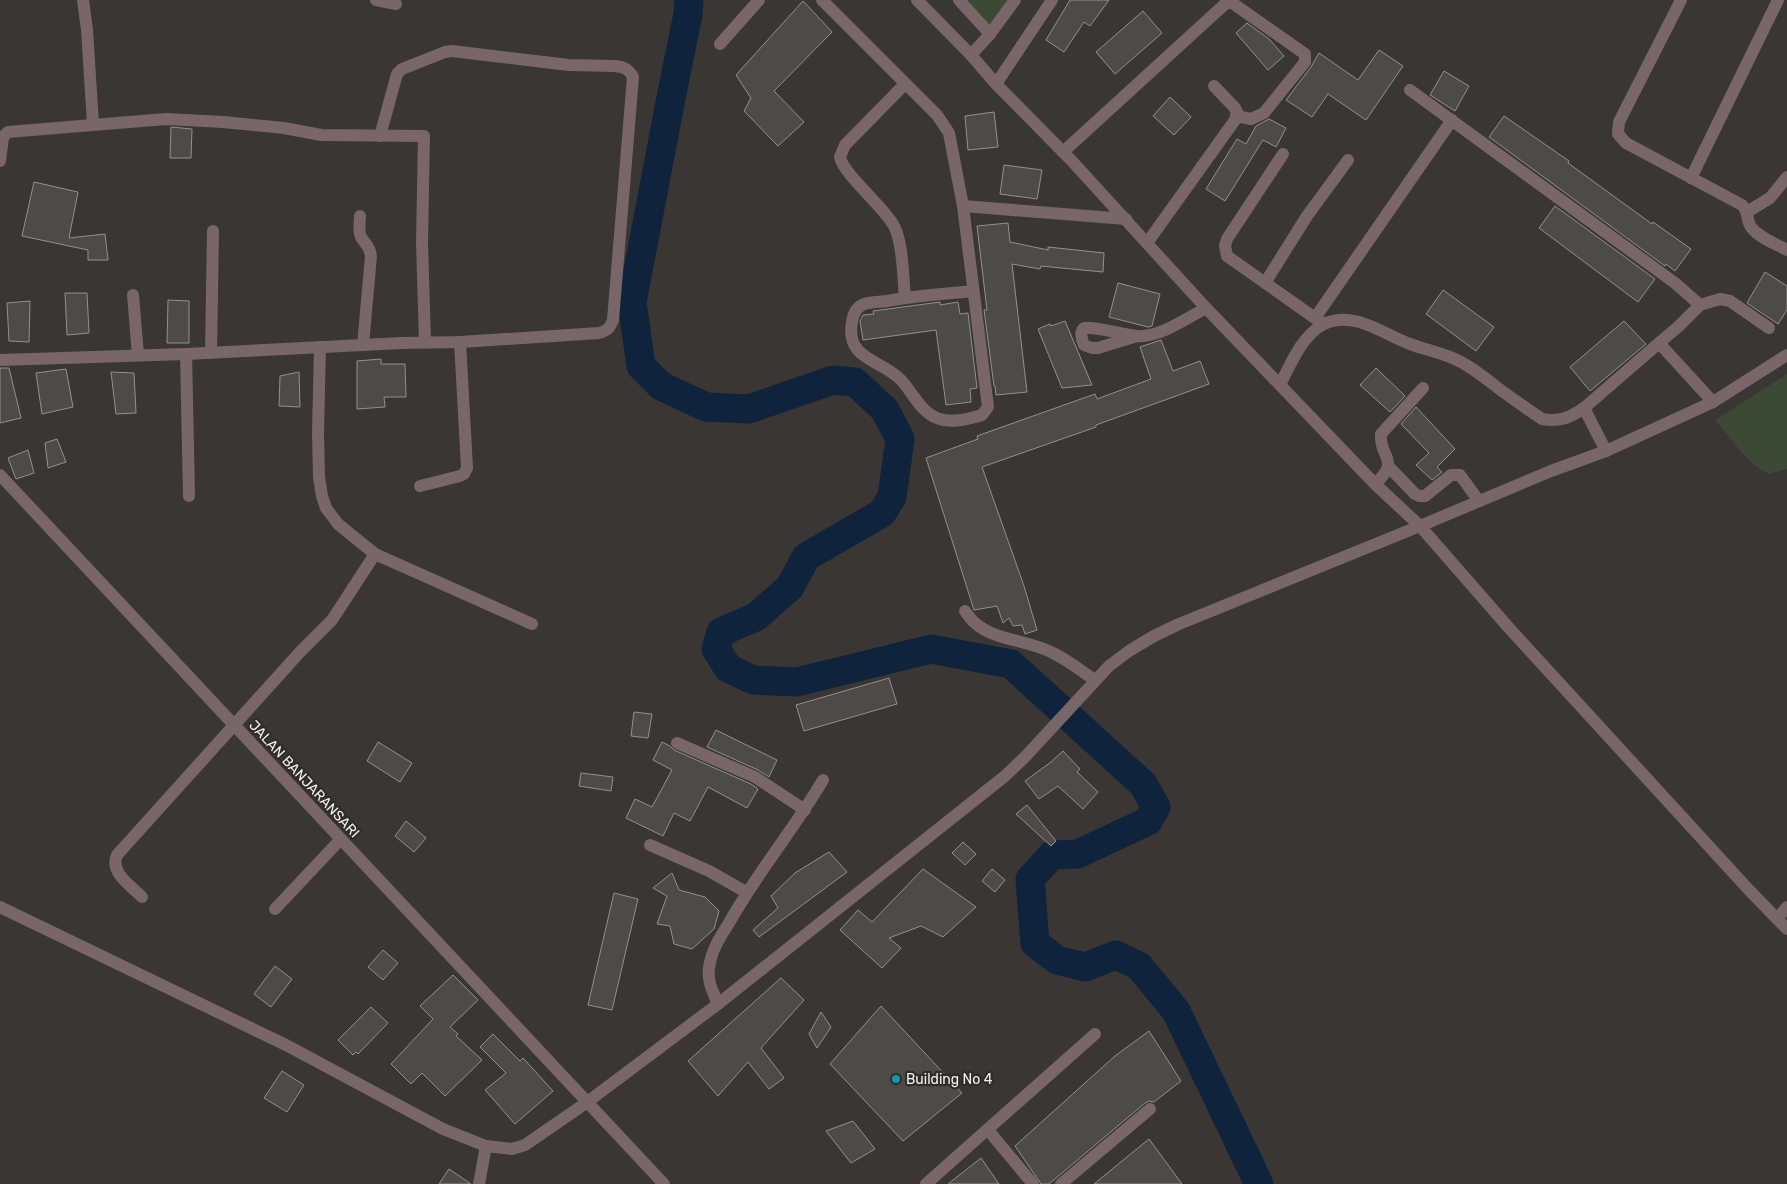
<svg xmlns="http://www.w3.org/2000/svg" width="1787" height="1184" viewBox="0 0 1787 1184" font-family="Rubik,sans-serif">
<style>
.green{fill:#3c4934}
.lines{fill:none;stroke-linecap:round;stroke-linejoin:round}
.river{stroke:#10233c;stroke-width:29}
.building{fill:#4d4b47;stroke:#94918d}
.minor{stroke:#796669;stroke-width:12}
.culture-dot{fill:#0f9aa8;stroke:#2f2c29;stroke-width:2}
.labels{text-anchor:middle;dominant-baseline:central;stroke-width:4.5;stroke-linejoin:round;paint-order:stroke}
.street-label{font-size:14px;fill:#f3f1ef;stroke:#2f2c29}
.poi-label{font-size:14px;fill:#f3f1ef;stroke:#2f2c29;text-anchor:start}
</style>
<rect width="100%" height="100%" fill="#393633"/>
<!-- green -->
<g class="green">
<polygon points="965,0 1009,0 992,28"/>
<path d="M1787,374V469L1769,474C1745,463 1733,439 1715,420Z"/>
</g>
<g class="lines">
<!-- river -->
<polyline class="river" points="689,0 688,14 671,98 632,302 641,366 661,386 706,407 749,409 833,380 855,382 885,410 900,439 892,497 882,513 806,557 790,587 756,617 721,632 716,649 728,668 753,680 797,682 931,649 1011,664 1143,784 1156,807 1148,821 1078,854 1052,855 1030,879 1035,943 1057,960 1085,967 1116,955 1139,966 1176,1011 1259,1184"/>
</g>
<!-- building -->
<g class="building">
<polygon points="1070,0 1109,0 1090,26 1084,22 1064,52 1046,40"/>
<polygon points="803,1 832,32 774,91 804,122 778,146 744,111 751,98 736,75"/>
<polygon points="1143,11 1162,33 1115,74 1096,52"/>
<polygon points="1247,23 1269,39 1284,56 1268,70 1236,33"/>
<polygon points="1379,50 1403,66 1366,120 1328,94 1312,117 1286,100 1311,67 1319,53 1358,80"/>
<polygon points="1444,71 1469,86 1455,111 1430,95"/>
<polygon points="1170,97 1191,117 1174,135 1153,116"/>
<polygon points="994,112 998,147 968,150 965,116"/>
<polygon points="1504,116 1569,161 1568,163 1652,224 1653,222 1691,249 1675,271 1666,264 1665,266 1489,137"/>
<polygon points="1269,119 1286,128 1276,147 1263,140 1225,201 1206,189 1237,139 1246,144 1256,126"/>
<polygon points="171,127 192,129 191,158 170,158"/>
<polygon points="1004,165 1042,170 1037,199 1000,194"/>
<polygon points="34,182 78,192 69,238 105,234 108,260 88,260 88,250 22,236"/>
<polygon points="1555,206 1655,279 1638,302 1539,228"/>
<polygon points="1008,223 1010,242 1048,250 1048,247 1104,253 1103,272 1041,266 1040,269 1012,264 1027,392 996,395 995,386 994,386 984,310 987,310 977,226"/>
<polygon points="1765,272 1787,286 1787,310 1778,324 1747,303"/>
<polygon points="1118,283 1160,294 1152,326 1148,327 1109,317"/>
<polygon points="1443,290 1494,327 1476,351 1426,314"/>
<polygon points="65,293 87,293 89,333 67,335"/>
<polygon points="168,300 189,301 189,343 167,343"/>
<polygon points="30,301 29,342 9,341 7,303"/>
<polygon points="940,302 940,305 958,302 960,314 968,313 977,388 970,389 971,402 946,405 936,330 863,340 860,321 863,315 874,314 873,311"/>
<polygon points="1065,321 1092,385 1062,388 1038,329 1050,324 1051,326"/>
<polygon points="1624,321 1646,344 1590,391 1570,367"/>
<polygon points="1161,340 1173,371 1200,361 1209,384 1096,425 1096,427 982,467 1024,586 1037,630 1025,634 1022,625 1013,626 1009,618 1003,623 997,606 974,610 926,458 978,439 977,436 1095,394 1097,399 1151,379 1140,347"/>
<polygon points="381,359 381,364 405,364 406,397 384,397 385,407 357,409 357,361"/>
<polygon points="0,368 9,368 21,418 0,423"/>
<polygon points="1376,368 1405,396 1390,412 1360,385"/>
<polygon points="66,369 73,407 42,414 36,373"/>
<polygon points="111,372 134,373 136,413 116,414"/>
<polygon points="299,372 300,407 279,406 280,376"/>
<polygon points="1416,407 1455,449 1437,467 1442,472 1432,480 1416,465 1429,453 1401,424"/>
<polygon points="57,439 66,462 48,468 45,443"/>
<polygon points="28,450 34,473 16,479 8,458"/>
<polygon points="889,678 897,704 804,731 796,705"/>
<polygon points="634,712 652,714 648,738 631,736"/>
<polygon points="716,730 777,760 769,777 758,770 707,747"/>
<polygon points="378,742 412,763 400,782 367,761"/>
<polygon points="662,742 670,746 674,750 751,784 758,789 747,808 708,787 690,821 674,813 663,836 626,818 635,799 652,807 672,770 653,760"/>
<polygon points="1063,751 1080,769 1077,772 1098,792 1083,809 1058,786 1039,799 1025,781 1051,762"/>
<polygon points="581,773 613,777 611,791 579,786"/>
<polygon points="1027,805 1056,841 1051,846 1016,814"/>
<polygon points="406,821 426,838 414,852 395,836"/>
<polygon points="963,842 976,854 965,865 952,853"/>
<polygon points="829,852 847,872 759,937 753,930 778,908 771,896 795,873"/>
<polygon points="923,869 976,907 943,937 921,926 889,938 901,948 882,968 840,930 858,910 872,922"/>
<polygon points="992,869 1005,880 995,892 982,881"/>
<polygon points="672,873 679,890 705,897 719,911 714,929 692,949 674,944 670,926 657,924 667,896 653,888"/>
<polygon points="614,893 638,899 612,1010 588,1005"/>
<polygon points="383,950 398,963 383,980 368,967"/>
<polygon points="275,966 292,979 271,1007 254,994"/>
<polygon points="453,975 478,1000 450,1027 458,1034 456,1036 482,1060 445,1096 422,1073 411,1084 391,1064 433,1019 420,1006"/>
<polygon points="781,978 804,1000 761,1048 784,1078 769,1089 748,1062 718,1096 688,1061"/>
<polygon points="881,1006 962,1093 903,1141 830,1064"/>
<polygon points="371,1007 388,1023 358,1054 356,1052 353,1055 338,1040"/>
<polygon points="821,1012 831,1027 817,1048 809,1034"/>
<polygon points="1149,1031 1181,1081 1154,1102 1149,1101 1145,1103 1049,1184 1041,1184 1015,1146 1115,1056"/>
<polygon points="493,1034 520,1061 523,1058 553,1091 515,1124 485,1090 506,1073 480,1047"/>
<polygon points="282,1071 304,1085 287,1112 264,1098"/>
<polygon points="853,1121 875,1149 851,1163 826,1131"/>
<polygon points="1149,1139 1182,1184 1094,1184"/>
<polygon points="981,1158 999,1184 948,1184"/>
<polygon points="449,1169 471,1184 439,1184"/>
</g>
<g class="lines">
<!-- minor -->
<g class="minor">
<polyline points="83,0 87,30 93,124"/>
<polyline points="376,0 396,4"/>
<polyline points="822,0 937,115 949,133 963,206 1126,219"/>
<polyline points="917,0 971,55 996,84 1071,160 1206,308 1375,484 1420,526 1509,628 1749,890 1787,929"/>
<polyline points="959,0 990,34"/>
<path d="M1681,0L1619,122L1618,134L1626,143L1742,205C1749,212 1746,220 1751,227C1759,238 1776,244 1787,250"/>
<polyline points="720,44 759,0"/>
<polyline points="971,55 990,34 1015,0"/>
<polyline points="996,84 1052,0"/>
<polyline points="1410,90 1675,283 1700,305"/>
<polyline points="1063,152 1225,4 1231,2 1305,54 1305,62 1264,113 1251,119 1236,116"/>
<polyline points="1283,154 1227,239 1225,246 1227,256 1322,323"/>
<polyline points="0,161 3,137 8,132 166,119 223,122 284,128 321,135 424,136 422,242 425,342"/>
<polyline points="1691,178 1778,0"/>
<path d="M963,206L987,399L988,407L982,415C968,419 951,424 937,418C920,411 913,393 901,380C881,359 845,360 852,322C853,314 857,307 864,304C871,302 880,302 887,301C915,296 944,294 973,291"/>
<polyline points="1747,212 1770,198 1787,177"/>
<path d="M360,216C360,222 358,231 361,237C365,244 370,246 371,256L363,345"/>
<polyline points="1147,243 1235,120 1237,112 1235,108 1214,86"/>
<polyline points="1265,283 1307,216 1348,160"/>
<polyline points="133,295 138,355"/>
<path d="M905,298C903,278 903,243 894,226C883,206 843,174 840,157L845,145L905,84"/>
<polyline points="1315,318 1452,120"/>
<path d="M1137,336L1098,348H1092L1084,345C1082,339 1079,333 1084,328H1090C1106,329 1121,334 1137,336C1159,338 1187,318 1206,308"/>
<polyline points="1659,343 1679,326 1700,305 1720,299 1730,301 1769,328"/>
<polyline points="320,347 318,433 319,477 322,496 326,508 338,524 375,554 532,624"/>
<polyline points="211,353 213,231"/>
<polyline points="186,354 189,496"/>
<path d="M0,360L186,354L402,343L460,342L599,333C607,331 610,328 613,320L633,77C629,69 624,67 615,66L569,65L452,51L445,52L402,69L397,74L380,136"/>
<path d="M1280,385C1290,365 1302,335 1324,324C1354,310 1383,334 1410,344C1426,350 1442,353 1457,360C1472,367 1485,378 1498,388C1513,399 1527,409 1542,419C1559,422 1570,418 1584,408"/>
<polyline points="1606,451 1584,408 1659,343 1713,402"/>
<polyline points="1389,467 1415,494 1419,496 1425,496 1451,475 1460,475 1479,501"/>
<polyline points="0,475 664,1184"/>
<path d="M1375,484C1402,459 1379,459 1381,434L1423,388"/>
<polyline points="420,486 460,476 464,474 467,468 460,342"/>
<path d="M965,611C968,615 971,620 975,623C995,641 1029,640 1053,653C1068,660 1081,671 1095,680"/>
<polyline points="677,743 755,777 805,810"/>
<polyline points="650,845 709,871 746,892"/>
<path d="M142,897C131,886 109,872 117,855L300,652L332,620L375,554"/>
<polyline points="0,907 286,1045 443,1129 486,1146 512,1149 525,1145 586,1103 718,1004 1005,776 1025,757 1109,666 1129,651 1154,636 1179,624 1420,526 1551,471 1606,451 1713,402 1787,355"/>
<polyline points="275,909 340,840"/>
<polyline points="1777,919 1787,907"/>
<path d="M718,1004C713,992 707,981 709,968C711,951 720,937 729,923C757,873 794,829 823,780"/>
<polyline points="988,1130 1033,1184"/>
<polyline points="479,1184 486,1146"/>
<polyline points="926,1184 1095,1034"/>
<polyline points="1061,1184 1150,1109"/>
</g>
</g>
<!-- markers -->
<circle class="culture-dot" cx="896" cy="1079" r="5"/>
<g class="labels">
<!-- street labels -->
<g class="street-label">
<text transform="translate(304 779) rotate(47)">JALAN BANJARANSARI</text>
</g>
<!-- poi labels -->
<g class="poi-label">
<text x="906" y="1079">Building No 4</text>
</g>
</g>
</svg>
